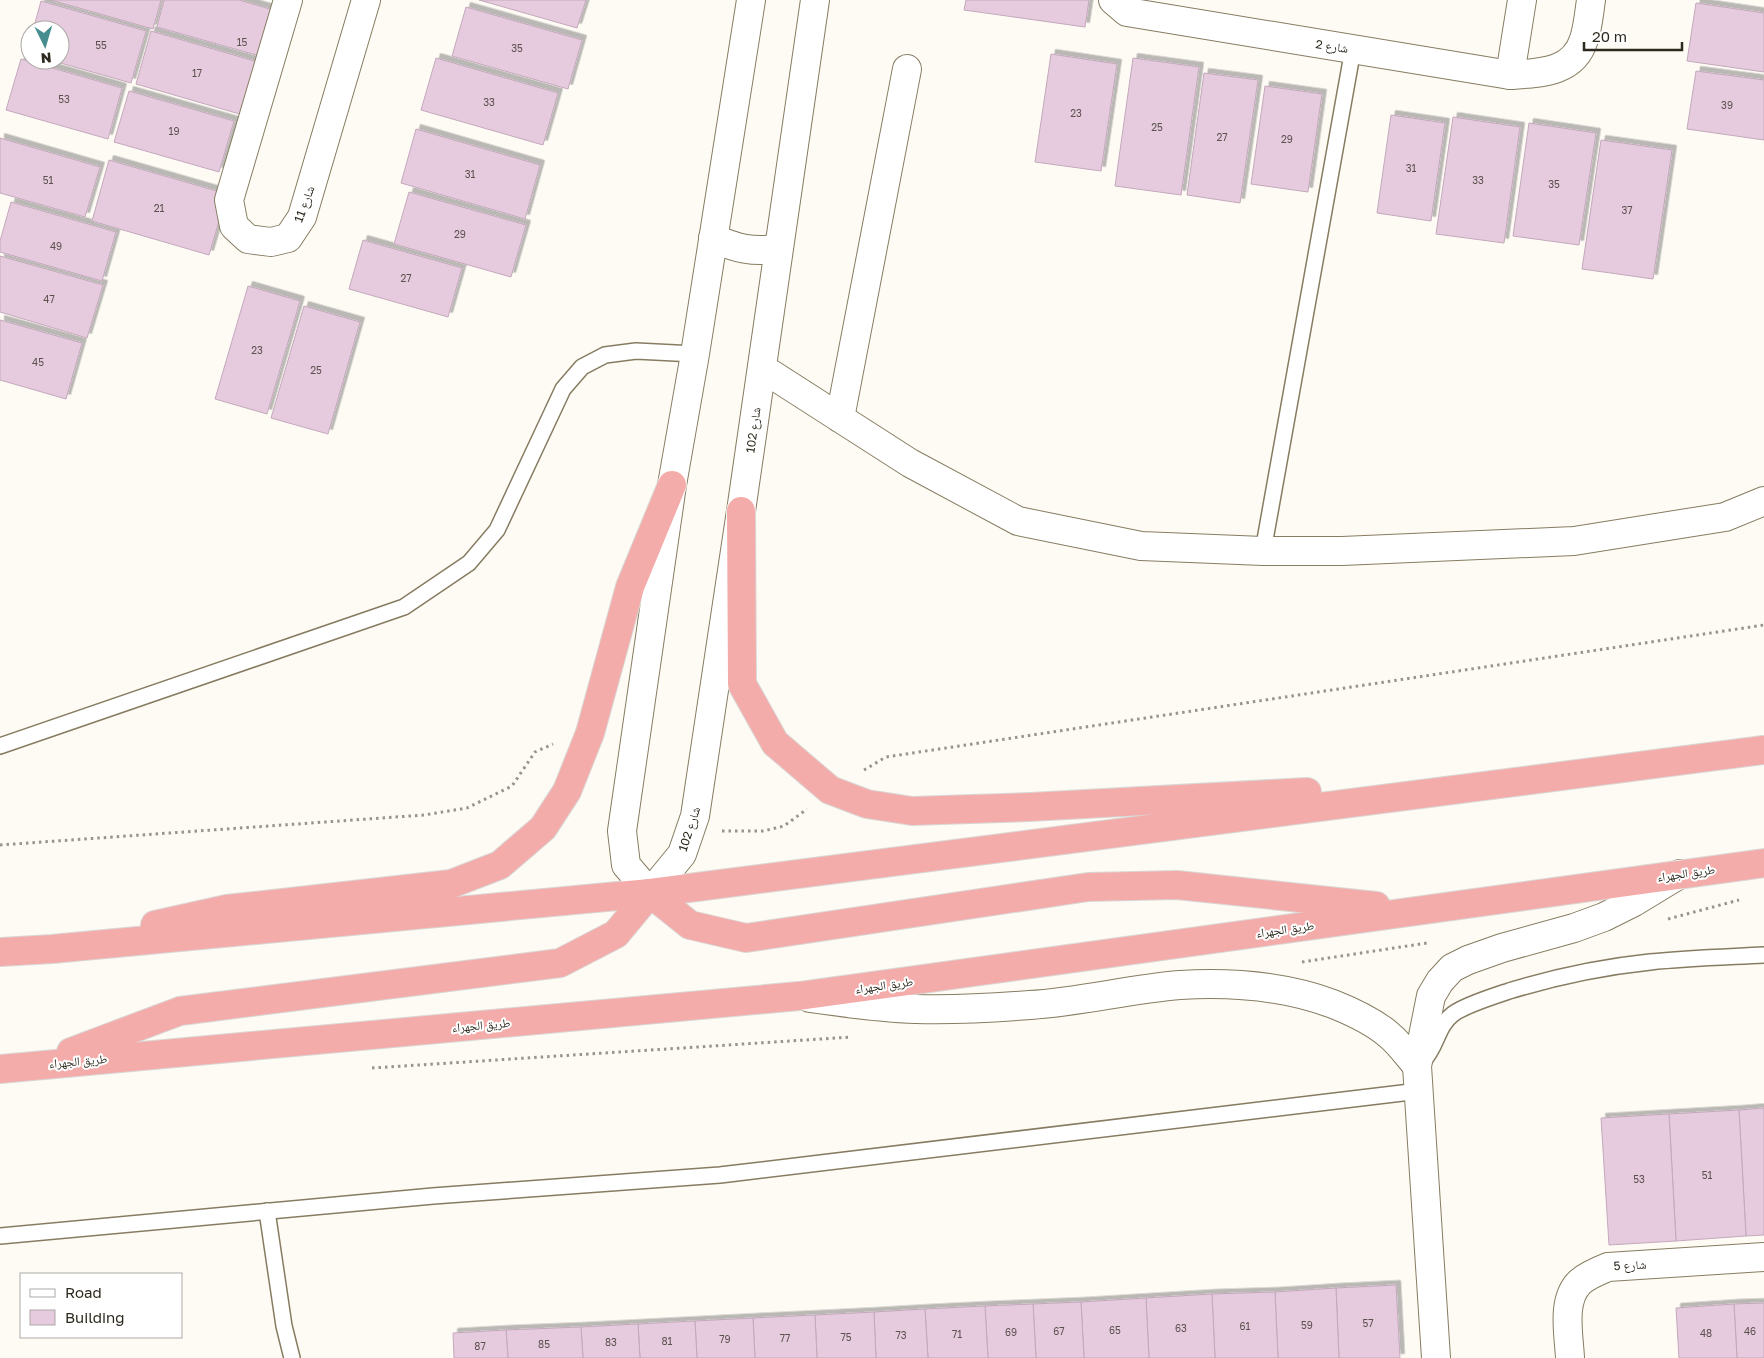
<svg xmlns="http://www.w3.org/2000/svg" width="1764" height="1358" viewBox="0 0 1764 1358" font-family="'Golos Text','Noto Naskh Arabic',sans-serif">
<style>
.building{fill:#e6cade;stroke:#c3a8bb;filter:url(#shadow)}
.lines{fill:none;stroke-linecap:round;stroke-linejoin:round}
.service-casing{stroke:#867c61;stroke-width:18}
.minor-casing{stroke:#867c61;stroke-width:30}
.tertiary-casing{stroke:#867c61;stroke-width:30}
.trunk-casing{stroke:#d9d8d6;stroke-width:30}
.path{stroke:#97948b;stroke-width:3;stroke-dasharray:2.5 4;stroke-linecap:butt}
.service{stroke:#fff;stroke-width:15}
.minor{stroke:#fff;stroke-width:28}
.tertiary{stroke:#fff;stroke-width:28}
.trunk{stroke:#f4acaa;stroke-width:28}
.labels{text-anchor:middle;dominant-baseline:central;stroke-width:4;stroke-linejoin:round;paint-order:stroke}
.number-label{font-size:10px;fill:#5b514e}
.street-label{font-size:12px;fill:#2d291e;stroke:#fff}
</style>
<defs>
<filter id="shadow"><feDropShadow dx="4.5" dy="-4.5" stdDeviation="0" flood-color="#0004"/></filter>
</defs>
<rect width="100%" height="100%" fill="#fefbf5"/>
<!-- building -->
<g class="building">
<polygon points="51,0 161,0 153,29"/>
<polygon points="164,0 239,0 280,12 267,58 157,27"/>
<polygon points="479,0 586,0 577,28"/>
<polygon points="966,0 1089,0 1085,27 964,10"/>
<polygon points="41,1 146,31 131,83 50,60 60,60 60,30 33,30"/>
<polygon points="1696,3 1764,13 1764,72 1687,61"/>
<polygon points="466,7 582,40 568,89 452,56"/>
<polygon points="151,31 258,62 243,115 136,84"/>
<polygon points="1051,54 1117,64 1101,171 1035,162"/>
<polygon points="436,58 558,93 543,145 421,110"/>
<polygon points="1133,58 1199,67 1181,195 1115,186"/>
<polygon points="21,59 122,88 108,139 6,110"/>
<polygon points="1696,71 1764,80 1764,140 1687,129"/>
<polygon points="1204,73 1258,80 1240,203 1187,195"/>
<polygon points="1265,86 1322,94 1308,192 1251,184"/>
<polygon points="129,91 234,121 219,172 114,142"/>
<polygon points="1391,115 1445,123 1431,221 1377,213"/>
<polygon points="1453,117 1520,127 1504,243 1436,234"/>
<polygon points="1529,123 1596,133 1579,245 1513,236"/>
<polygon points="416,129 540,165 525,219 401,183"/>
<polygon points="0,138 100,167 85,217 0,193"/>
<polygon points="1601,140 1672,150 1653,279 1582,269"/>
<polygon points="109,160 227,194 209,255 92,221"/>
<polygon points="409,192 526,225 511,277 394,244"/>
<polygon points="11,202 116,232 102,281 0,252 0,241"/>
<polygon points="363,240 462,268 448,317 349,289"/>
<polygon points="0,256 103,285 87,338 0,312"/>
<polygon points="248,286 300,301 267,414 215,399"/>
<polygon points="304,306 360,322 328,434 271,418"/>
<polygon points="0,320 82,343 66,399 0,380"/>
<polygon points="1764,1108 1764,1235 1746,1236 1739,1110"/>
<polygon points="1739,1110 1746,1236 1676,1241 1669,1114"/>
<polygon points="1669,1114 1676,1241 1609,1245 1601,1118"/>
<polygon points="1396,1285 1400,1358 1339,1358 1336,1288"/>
<polygon points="1336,1288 1339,1358 1278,1358 1275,1292"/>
<polygon points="1275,1292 1278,1358 1215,1358 1212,1294"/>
<polygon points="1212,1294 1215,1358 1149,1358 1146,1298"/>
<polygon points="1146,1298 1149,1358 1084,1358 1081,1302"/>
<polygon points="1081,1302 1084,1358 1036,1358 1033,1304"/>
<polygon points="1764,1303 1764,1358 1737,1358 1734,1304"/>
<polygon points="1033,1304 1036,1358 988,1358 985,1306"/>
<polygon points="1734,1304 1737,1358 1679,1358 1676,1308"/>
<polygon points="985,1306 988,1358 928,1358 925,1309"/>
<polygon points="925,1309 928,1358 876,1358 874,1312"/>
<polygon points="874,1312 876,1358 817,1358 815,1315"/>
<polygon points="815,1315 817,1358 755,1358 753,1318"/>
<polygon points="753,1318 755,1358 697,1358 695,1321"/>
<polygon points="695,1321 697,1358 640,1358 638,1324"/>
<polygon points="638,1324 640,1358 583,1358 581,1327"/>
<polygon points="581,1327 583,1358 508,1358 506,1330"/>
<polygon points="506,1330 508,1358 454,1358 453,1333"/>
</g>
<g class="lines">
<!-- service casing -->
<g class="service-casing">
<g id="service">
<polyline points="1263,551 1353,49"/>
<polyline points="0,746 404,607 469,563 497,530 563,389 582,367 605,355 636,351 695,354"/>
<path d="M1423,1061C1437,1047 1437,1026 1453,1014C1465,1005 1494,996 1509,991C1555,977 1602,967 1650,962C1688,958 1726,957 1764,955"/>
<polyline points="267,1211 284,1326 292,1358"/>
<polyline points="0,1236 433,1196 720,1175 1419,1091"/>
</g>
</g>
<!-- minor casing -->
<g class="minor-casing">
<g id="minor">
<polyline points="288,0 229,200 234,226 248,239 271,242 288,238 302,217 366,0"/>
<path d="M1113,0L1127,12L1510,75C1540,73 1574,73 1584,39C1588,27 1589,13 1591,0"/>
<polyline points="1510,75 1522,0"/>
<polyline points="762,368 910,463 1018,521 1141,546 1263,551 1342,551 1574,541 1725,517 1764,501"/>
<polyline points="840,418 907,69"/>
<path d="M810,998C845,1003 881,1008 916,1009C954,1010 992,1008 1030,1005C1080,1002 1130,989 1180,985C1232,982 1285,986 1333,1004C1353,1012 1373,1021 1389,1035C1400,1044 1408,1056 1417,1066"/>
<polyline points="1436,1358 1417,1066 1431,996 1440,981 1452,968 1468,960 1502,948 1574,928 1604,917 1634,902 1680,874"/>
<path d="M1570,1358C1569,1335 1561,1300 1580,1282C1588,1275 1598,1271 1608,1267L1764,1257"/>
</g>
</g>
<!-- tertiary casing -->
<g class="tertiary-casing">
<g id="tertiary">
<polyline points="751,0 695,354 672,485 622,831 626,865 650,893 682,854 695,816 741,511 815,0"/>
<path d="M713,238C737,249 752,252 778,249"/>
</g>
</g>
<!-- trunk casing -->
<g class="trunk-casing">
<g id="trunk">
<polyline points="741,511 742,684 775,743 830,790 867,804 912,811 1030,807 1307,792"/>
<polyline points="650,893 690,925 746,938 1088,887 1177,885 1376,906"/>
<polyline points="155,925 227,909 451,884 500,865 543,828 567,791 590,733 630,587 672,485"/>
<polyline points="0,952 52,949 650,893 1764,750"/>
<polyline points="71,1052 180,1011 560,963 616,934 650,893"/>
<polyline points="0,1069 799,996 1764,863"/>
</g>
</g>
<!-- path -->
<g class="path">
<polyline points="864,770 886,757 1764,625"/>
<polyline points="722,831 763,831 784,826 807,809"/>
<polyline points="0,845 424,815 467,808 512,786 535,752 553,744"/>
<polyline points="1668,919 1739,900"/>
<polyline points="1302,962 1427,943"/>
<polyline points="372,1068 852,1037"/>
</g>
<!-- service -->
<use href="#service" class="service"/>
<!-- minor -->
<use href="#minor" class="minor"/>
<!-- tertiary -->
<use href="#tertiary" class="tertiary"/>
<!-- trunk -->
<use href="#trunk" class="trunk"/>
</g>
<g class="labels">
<!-- number labels -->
<g class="number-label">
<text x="242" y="42">15</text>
<text x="101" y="45">55</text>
<text x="517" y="48">35</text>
<text x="197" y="73">17</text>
<text x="64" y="99">53</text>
<text x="489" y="102">33</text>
<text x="1727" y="105">39</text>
<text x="1076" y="113">23</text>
<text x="1157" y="127">25</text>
<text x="174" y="131">19</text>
<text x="1222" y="137">27</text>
<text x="1287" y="139">29</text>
<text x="1411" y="168">31</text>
<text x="470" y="174">31</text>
<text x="48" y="180">51</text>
<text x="1478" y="180">33</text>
<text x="1554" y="184">35</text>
<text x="159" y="208">21</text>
<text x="1627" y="210">37</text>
<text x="460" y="234">29</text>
<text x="56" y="246">49</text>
<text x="406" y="278">27</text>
<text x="49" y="299">47</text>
<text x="257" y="350">23</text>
<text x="38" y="362">45</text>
<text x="316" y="370">25</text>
<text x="1707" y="1175">51</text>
<text x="1639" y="1179">53</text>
<text x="1368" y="1323">57</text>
<text x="1307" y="1325">59</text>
<text x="1245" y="1326">61</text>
<text x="1181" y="1328">63</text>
<text x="1115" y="1330">65</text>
<text x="1059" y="1331">67</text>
<text x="1750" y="1331">46</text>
<text x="1011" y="1332">69</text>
<text x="1706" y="1333">48</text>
<text x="957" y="1334">71</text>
<text x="901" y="1335">73</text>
<text x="846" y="1337">75</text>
<text x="785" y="1338">77</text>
<text x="725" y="1339">79</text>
<text x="667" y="1341">81</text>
<text x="611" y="1342">83</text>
<text x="544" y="1344">85</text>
<text x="480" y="1346">87</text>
</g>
<!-- street labels -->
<g class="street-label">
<text transform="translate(1332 46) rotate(9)">شارع 2</text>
<text transform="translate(304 204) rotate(-70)">شارع 11</text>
<text transform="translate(753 430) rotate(-82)">شارع 102</text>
<text transform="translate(689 829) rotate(-72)">شارع 102</text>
<text transform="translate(1686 873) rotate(-8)">طريق الجهراء</text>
<text transform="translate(1285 929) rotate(-8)">طريق الجهراء</text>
<text transform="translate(884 985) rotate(-8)">طريق الجهراء</text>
<text transform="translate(481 1025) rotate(-5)">طريق الجهراء</text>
<text transform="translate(78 1061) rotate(-5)">طريق الجهراء</text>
<text transform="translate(1630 1265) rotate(-3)">شارع 5</text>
</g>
</g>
<!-- legend -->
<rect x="20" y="1273" width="162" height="65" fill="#ffffff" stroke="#aba9a5"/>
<rect x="30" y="1289" width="25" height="8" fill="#ffffff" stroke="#aba9a5"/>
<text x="65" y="1298" font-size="15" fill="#2d291e">Road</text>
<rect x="30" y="1310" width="25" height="15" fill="#e6cade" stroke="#aba9a5"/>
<text x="65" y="1323" font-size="15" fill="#2d291e">Building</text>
<!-- north arrow -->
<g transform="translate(45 45) rotate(175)"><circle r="24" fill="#ffffff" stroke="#aba9a5"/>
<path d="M0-4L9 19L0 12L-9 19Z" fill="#458d8f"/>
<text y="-8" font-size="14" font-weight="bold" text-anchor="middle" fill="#2d291e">N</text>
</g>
<!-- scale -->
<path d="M1584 42v8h98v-8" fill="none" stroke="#2d291e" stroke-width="2.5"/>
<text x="1592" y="42" font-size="15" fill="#2d291e" stroke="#ffffff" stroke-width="4" paint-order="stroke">20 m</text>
</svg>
